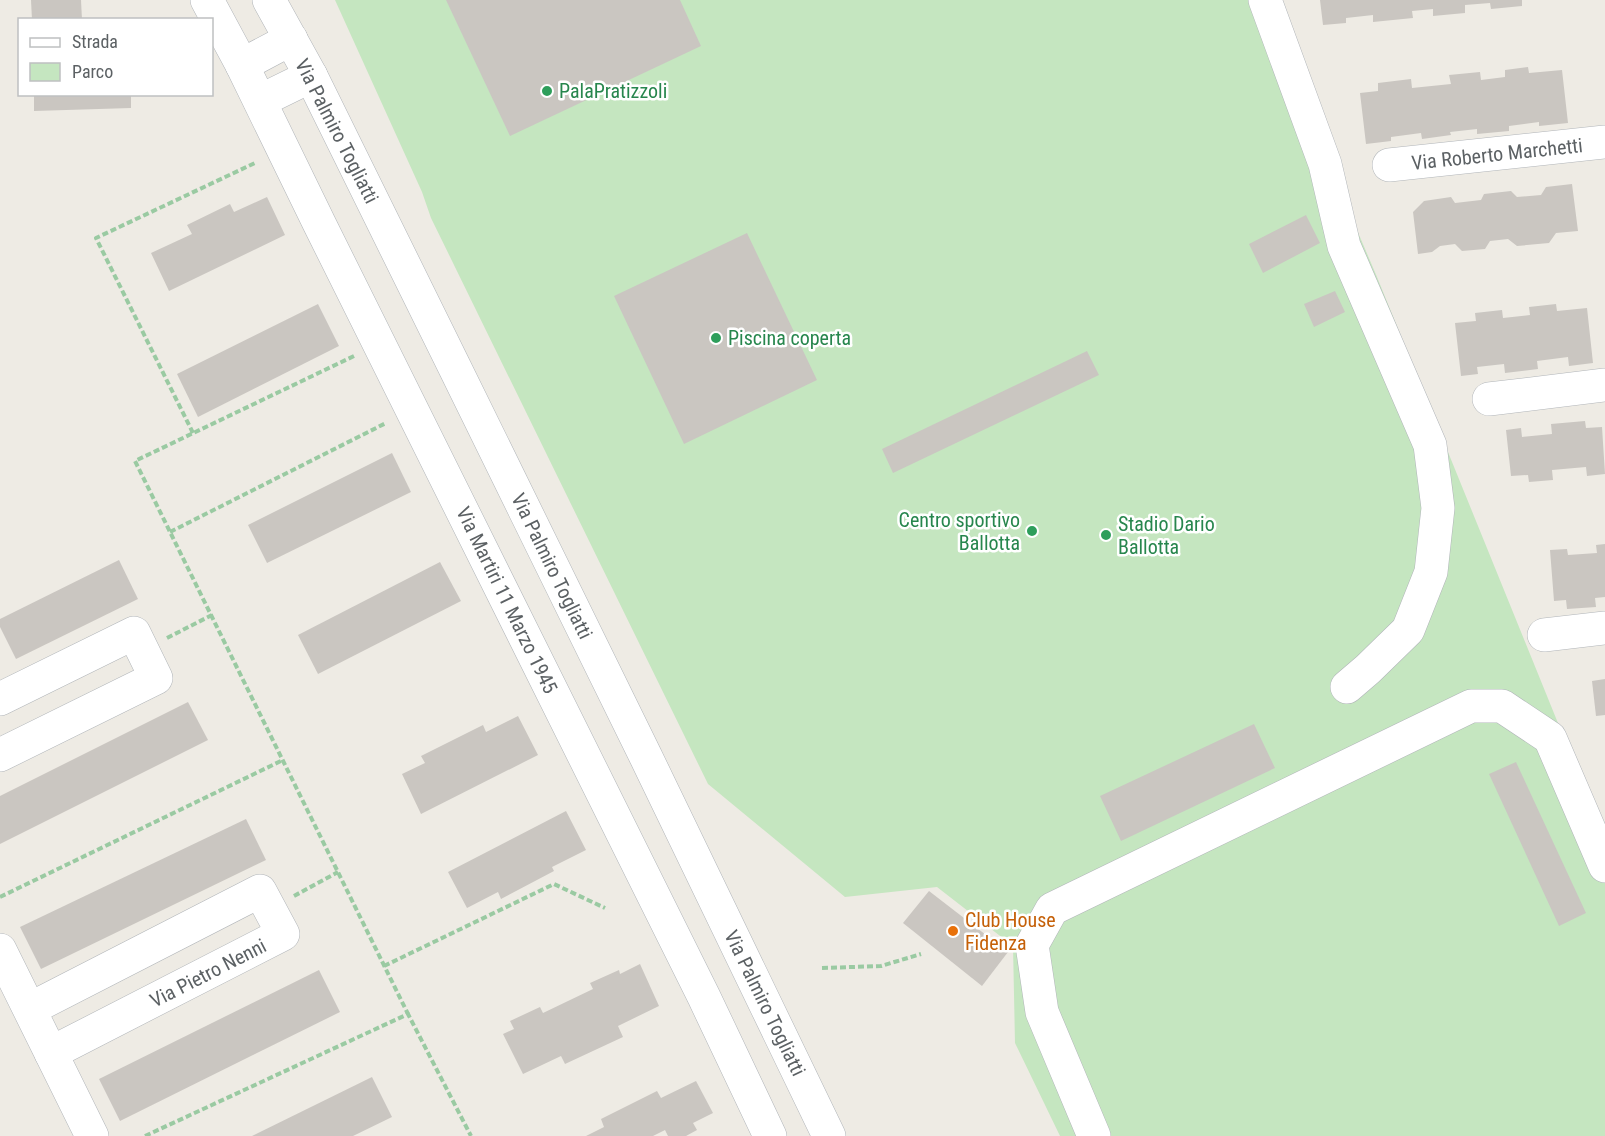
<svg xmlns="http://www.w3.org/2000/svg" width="1605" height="1136" viewBox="0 0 1605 1136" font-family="'Roboto Condensed',sans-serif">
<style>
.green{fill:#c5e6c0}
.building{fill:#cac6c1}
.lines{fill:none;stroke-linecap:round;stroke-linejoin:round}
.minor-casing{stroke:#b1b5b9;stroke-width:34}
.path{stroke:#9acaa2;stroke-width:4;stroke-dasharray:6 3;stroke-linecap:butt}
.minor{stroke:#fff;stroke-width:33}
.leisure-dot{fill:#2e9e5b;stroke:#fff;stroke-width:2}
.food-dot{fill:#e8710a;stroke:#fff;stroke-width:2}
.labels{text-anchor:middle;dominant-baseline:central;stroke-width:5;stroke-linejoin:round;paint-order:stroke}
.leisure-label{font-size:20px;fill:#27864d;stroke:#fff;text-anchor:start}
.street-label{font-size:20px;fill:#5c6164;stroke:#fff}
.food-label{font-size:20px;fill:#c56008;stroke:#fff;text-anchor:start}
</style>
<rect width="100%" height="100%" fill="#eeebe4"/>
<!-- green -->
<polygon class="green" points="335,0 1259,0 1377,277 1605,839 1605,1136 1060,1136 1015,1043 1013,946 937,887 845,897 708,784 431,218 422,192"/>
<!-- building -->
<g class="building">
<polygon points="31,0 81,0 82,20 32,20"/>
<polygon points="446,0 680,0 701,46 510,136"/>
<polygon points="1320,0 1522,0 1522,6 1491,9 1490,3 1465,5 1465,13 1433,16 1433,9 1412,11 1413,18 1373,22 1373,15 1346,18 1346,23 1323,25"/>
<polygon points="1528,67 1529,73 1562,70 1568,123 1539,126 1539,122 1509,126 1509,131 1477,134 1477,129 1450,132 1451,135 1422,139 1421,133 1391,137 1391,141 1366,144 1360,93 1378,91 1378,83 1411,79 1412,88 1451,84 1449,75 1480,72 1481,80 1505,77 1505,70"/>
<polygon points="34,94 131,94 131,108 34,111"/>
<polygon points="1572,184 1578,231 1556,233 1549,243 1517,246 1508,239 1490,241 1485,249 1462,251 1455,244 1440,246 1432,252 1418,254 1413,212 1424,201 1451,197 1455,203 1481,200 1484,194 1511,191 1517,197 1541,195 1546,187"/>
<polygon points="267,197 285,235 169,291 151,253 192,234 187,225 230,204 234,212"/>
<polygon points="1306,215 1320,243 1263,273 1249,244"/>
<polygon points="747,233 817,380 684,444 614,296"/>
<polygon points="1335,291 1345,312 1314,327 1304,304"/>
<polygon points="318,304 339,346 198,417 177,374"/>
<polygon points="1556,304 1557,311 1587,308 1593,363 1569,366 1568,357 1537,361 1538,369 1505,373 1504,364 1477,367 1478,374 1461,376 1455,323 1476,321 1475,313 1502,310 1503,318 1530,315 1529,307"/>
<polygon points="1087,351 1099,375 893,473 882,449"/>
<polygon points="1585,421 1586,428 1602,427 1605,474 1587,476 1586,467 1552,470 1553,480 1529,482 1528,475 1511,476 1506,430 1521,428 1522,437 1552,434 1551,424"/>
<polygon points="392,453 411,492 267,563 248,525"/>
<polygon points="1605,544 1605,597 1595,598 1596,607 1567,609 1566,600 1554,601 1550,550 1567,549 1568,555 1597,553 1596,545"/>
<polygon points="119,560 138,599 16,659 0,627 0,619"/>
<polygon points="440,562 461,601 318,674 298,635"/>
<polygon points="1605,679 1605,715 1596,716 1592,681"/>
<polygon points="188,702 208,740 0,844 0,796"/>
<polygon points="518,716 538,755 421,814 402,774 425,763 421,756 483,725 486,732"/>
<polygon points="1254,724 1275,768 1121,841 1100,796"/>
<polygon points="1516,762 1586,913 1559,926 1489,774"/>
<polygon points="566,811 586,850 552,867 554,871 501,899 498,892 467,908 448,872"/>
<polygon points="246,819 266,860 41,969 20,927"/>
<polygon points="929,891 1008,952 982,986 903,923"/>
<polygon points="640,964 659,1006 618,1026 623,1037 565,1064 561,1056 523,1074 503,1034 514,1029 510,1021 540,1007 543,1013 593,989 590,983 619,970 620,974"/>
<polygon points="319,970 340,1012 120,1121 99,1079"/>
<polygon points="372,1077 392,1117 353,1136 252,1136"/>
<polygon points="696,1081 713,1113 693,1123 697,1130 686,1136 668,1136 665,1130 653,1136 586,1136 604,1127 601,1119 657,1091 661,1098"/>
</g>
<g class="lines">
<!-- minor casing -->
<g class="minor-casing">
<g id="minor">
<polyline points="207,0 242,65 319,223 704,997 770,1136"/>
<polyline points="269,0 311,76 455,368 646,757 829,1136"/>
<polyline points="1265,0 1325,164 1344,246 1430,445 1438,508 1431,572 1408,630 1368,669 1347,687"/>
<polyline points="242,65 291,39"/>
<polyline points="260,101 311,76"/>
<polyline points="1389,165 1605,142"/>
<polyline points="1489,399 1605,385"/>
<polyline points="1544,635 1605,628"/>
<polyline points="0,699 134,633 156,678 0,755"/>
<polyline points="0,950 92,1136"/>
<polyline points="30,1009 260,891 283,934 51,1053"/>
<polyline points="1094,1136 1042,1012 1032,945 1052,909 1471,706 1502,706 1550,738 1605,866"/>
</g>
</g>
<!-- path -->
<g class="path">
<polyline points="354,356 135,461 408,1014"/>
<polyline points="193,433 96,238 257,162"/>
<polyline points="170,532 386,423"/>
<polyline points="167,638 212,615"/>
<polyline points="294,896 338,872"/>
<polyline points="0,897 283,760"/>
<polyline points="384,966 554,884 605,908"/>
<polyline points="822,968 881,966 921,954"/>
<polyline points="145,1136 408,1014 471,1136"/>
</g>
<!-- minor -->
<use href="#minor" class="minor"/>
</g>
<!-- markers -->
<g class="leisure-dot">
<circle cx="547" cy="91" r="6"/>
<circle cx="716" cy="338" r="6"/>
<circle cx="1032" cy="531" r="6"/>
<circle cx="1106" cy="535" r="6"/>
</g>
<circle class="food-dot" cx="953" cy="931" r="6"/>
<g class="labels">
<!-- leisure labels -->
<g class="leisure-label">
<text x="559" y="91">PalaPratizzoli</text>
<text x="728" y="338">Piscina coperta</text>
<text x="1020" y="520" text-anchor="end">Centro sportivo<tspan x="1020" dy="23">Ballotta</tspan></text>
<text x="1118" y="524">Stadio Dario<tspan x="1118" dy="23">Ballotta</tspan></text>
</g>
<!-- street labels -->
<g class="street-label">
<text transform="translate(337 131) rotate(63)">Via Palmiro Togliatti</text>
<text transform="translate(1497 154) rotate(-6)">Via Roberto Marchetti</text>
<text transform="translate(552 566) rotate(64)">Via Palmiro Togliatti</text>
<text transform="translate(507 600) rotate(64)">Via Martiri 11 Marzo 1945</text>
<text transform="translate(208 973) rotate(-27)">Via Pietro Nenni</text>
<text transform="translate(765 1003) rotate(64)">Via Palmiro Togliatti</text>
</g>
<!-- food labels -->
<g class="food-label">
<text x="965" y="920">Club House<tspan x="965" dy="23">Fidenza</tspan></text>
</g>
</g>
<!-- legend -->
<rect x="18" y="18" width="195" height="78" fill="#ffffff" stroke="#bec0c1" stroke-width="1.5"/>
<rect x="30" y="38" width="30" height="9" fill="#ffffff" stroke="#bec0c1" stroke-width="1.5"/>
<text x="72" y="48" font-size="18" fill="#5c6164">Strada</text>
<rect x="30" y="63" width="30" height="18" fill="#c5e6c0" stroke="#bec0c1" stroke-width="1.5"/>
<text x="72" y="78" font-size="18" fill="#5c6164">Parco</text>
</svg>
